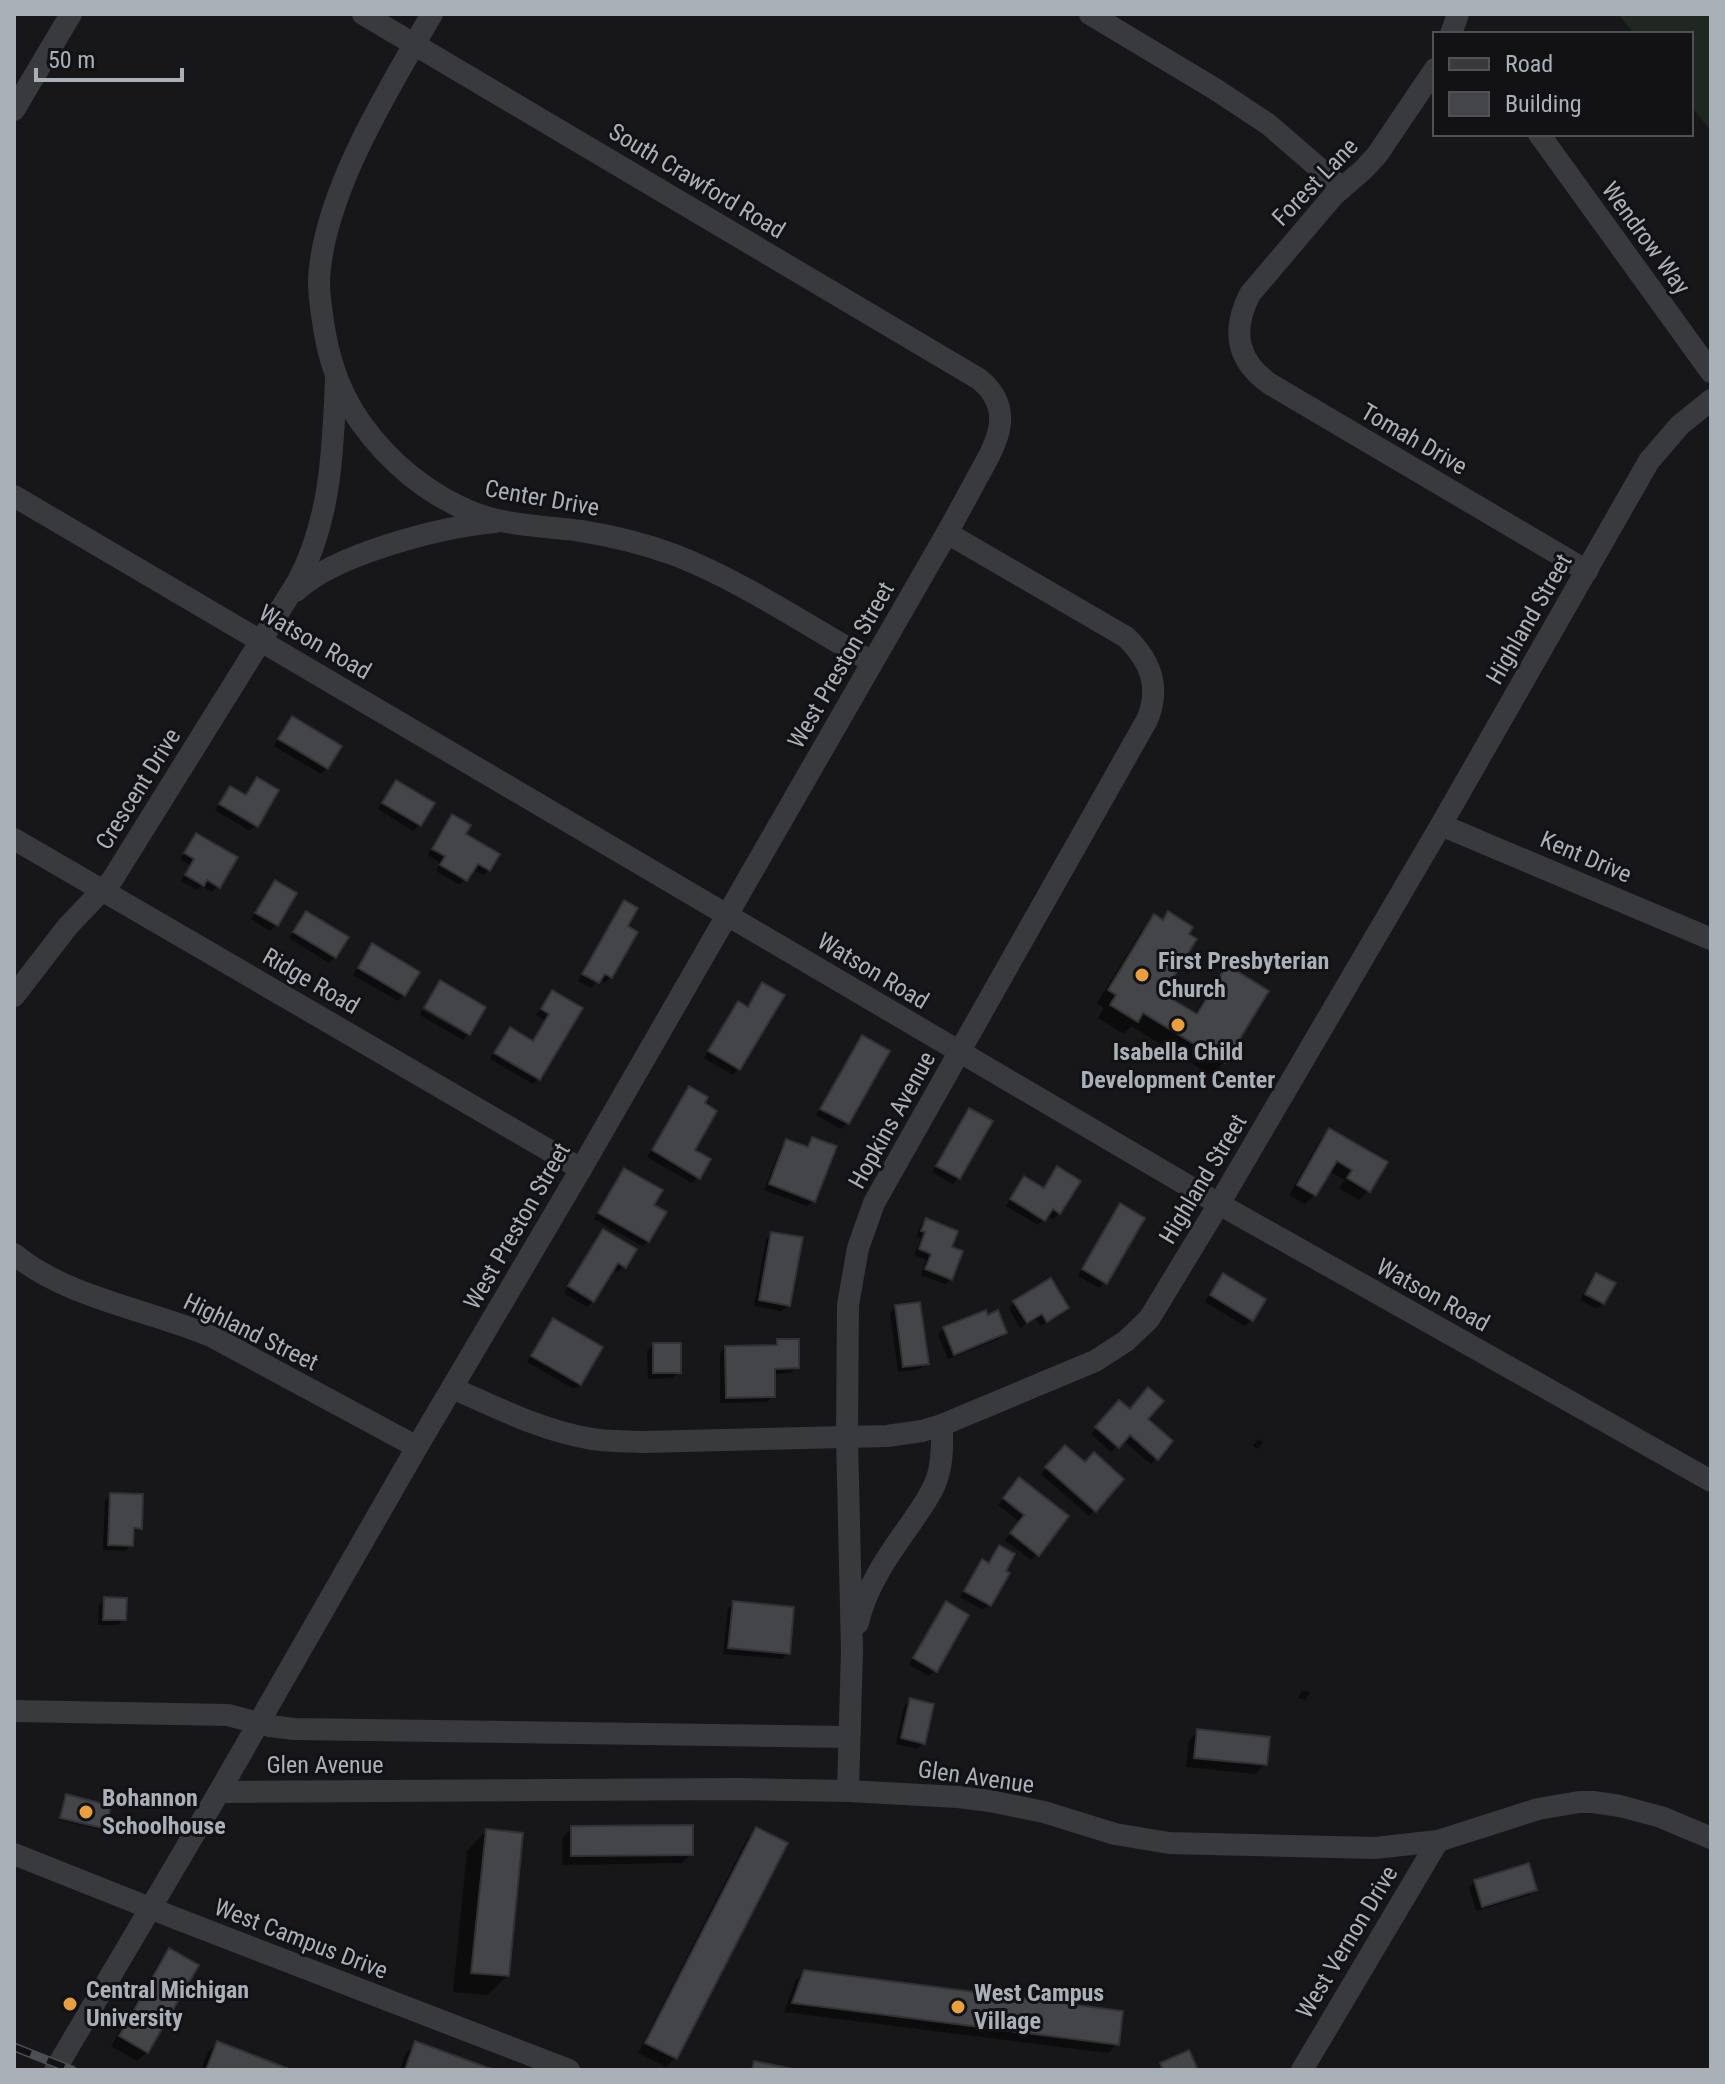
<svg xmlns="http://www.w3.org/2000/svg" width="1725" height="2084" viewBox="0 0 1725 2084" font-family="'Roboto Condensed',sans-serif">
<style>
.green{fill:#1f2720}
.shadow{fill:#0007}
.building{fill:#444549;stroke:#313235;stroke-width:2}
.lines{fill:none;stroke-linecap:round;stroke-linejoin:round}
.minor{stroke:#383a3e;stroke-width:22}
.rail-casing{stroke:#4b4e53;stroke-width:9}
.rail{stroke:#121214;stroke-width:6;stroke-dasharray:18;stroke-linecap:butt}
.poi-dot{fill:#e99f3f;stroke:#121214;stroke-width:3}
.labels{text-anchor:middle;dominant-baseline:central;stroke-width:6;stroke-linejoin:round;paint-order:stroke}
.street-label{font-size:24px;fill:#aab0b8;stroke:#121214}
.poi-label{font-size:24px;font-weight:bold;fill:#aab0b8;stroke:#121214;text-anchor:start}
</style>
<rect width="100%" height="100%" fill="#171719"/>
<!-- green -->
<polygon class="green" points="1618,14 1711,14 1711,131 1691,106 1691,34 1634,34"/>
<!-- shadow -->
<g class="shadow">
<polygon points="292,718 327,768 321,774 274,746 286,724"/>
<polygon points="257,779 256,825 250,831 215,810 230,788 244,797"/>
<polygon points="396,782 419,825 413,831 378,809 391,788"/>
<polygon points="453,816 463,835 489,870 483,875 472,869 460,885 436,871 440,863 428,855 447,822"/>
<polygon points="196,835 218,886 212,892 201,886 197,890 181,881 190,865 180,860 190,841"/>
<polygon points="275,882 276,925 270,931 251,919 269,888"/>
<polygon points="625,903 625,927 610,977 605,983 599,979 591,988 578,981 619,909"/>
<polygon points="306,913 335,957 329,963 289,938 301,919"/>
<polygon points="1168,914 1161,995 1194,1015 1215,981 1228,968 1224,1062 1211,1075 1131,1026 1124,1034 1098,1018 1104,1008 1097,1003 1142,930 1155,917 1161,921"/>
<polygon points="373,946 417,972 403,995 398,1001 353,975 367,952"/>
<polygon points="762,984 738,1069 733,1075 704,1058 732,1009 738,1003 746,1008 757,990"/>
<polygon points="553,992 539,1079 533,1084 490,1059 504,1036 510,1030 532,1043 545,1020 536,1015"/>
<polygon points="422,1010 467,1035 463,1040 420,1015"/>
<polygon points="863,1038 847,1123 841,1129 816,1115 857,1043"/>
<polygon points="690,1088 692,1150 698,1177 692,1183 647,1157 684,1094"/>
<polygon points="969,1110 958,1178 953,1184 932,1172 964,1116"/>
<polygon points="1330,1130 1369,1190 1359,1200 1339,1188 1345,1180 1329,1171 1314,1195 1305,1204 1289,1195 1320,1140"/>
<polygon points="812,1139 813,1201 807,1206 764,1190 781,1147 787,1141 805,1148"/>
<polygon points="1057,1169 1059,1213 1053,1219 1047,1215 1038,1225 1006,1206 1019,1185 1042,1189"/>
<polygon points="625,1170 651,1206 648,1241 642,1246 594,1219 619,1176"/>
<polygon points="1120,1206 1105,1282 1099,1288 1078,1276 1114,1212"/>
<polygon points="926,1221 950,1248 951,1278 945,1284 921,1275 926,1260 914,1255 921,1238 916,1237 920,1226"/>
<polygon points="603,1231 624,1266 618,1272 612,1268 593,1301 587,1307 564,1293 597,1237"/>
<polygon points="772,1234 788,1305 782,1311 754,1306 766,1240"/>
<polygon points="1597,1275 1603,1303 1597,1309 1580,1300 1591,1281"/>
<polygon points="1223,1276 1251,1320 1245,1326 1205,1302 1217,1282"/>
<polygon points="1015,1302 1067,1308 1061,1314 1040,1326 1036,1318 1020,1328 1009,1308"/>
<polygon points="896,1307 926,1363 920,1369 898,1372 890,1313"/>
<polygon points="553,1321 580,1384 574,1389 527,1362 548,1327"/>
<polygon points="944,1329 1005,1333 999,1339 948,1359 938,1335"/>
<polygon points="778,1341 797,1367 791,1373 773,1374 773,1396 767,1402 720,1403 720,1353 726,1347 772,1347"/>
<polygon points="653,1345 679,1372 673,1378 648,1379 647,1351"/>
<polygon points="1114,1408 1145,1419 1156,1458 1151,1464 1123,1440 1111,1452 1091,1434"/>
<polygon points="1258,1439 1263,1442 1258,1449 1253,1446"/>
<polygon points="1065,1447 1085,1465 1094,1510 1089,1516 1041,1474"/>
<polygon points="1019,1480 1037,1554 1031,1560 1005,1540 1020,1522 998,1505"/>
<polygon points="111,1495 140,1528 132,1534 131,1545 125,1551 103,1550 105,1501"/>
<polygon points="1000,1548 989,1604 983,1610 960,1597 977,1568 982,1562 987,1564"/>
<polygon points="105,1599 124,1619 118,1625 98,1625 99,1605"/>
<polygon points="734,1603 788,1653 782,1659 723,1654 728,1609"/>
<polygon points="946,1604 935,1670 929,1676 909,1665 940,1610"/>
<polygon points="1302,1690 1310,1692 1306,1700 1298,1698"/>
<polygon points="910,1701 923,1743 917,1749 896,1744 904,1706"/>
<polygon points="1198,1731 1265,1764 1255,1774 1186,1767 1189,1741"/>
<polygon points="67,1797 104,1828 101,1830 59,1820 64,1799"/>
<polygon points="572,1828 691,1854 682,1863 562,1865 562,1838"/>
<polygon points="757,1829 675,2058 666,2067 638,2053 747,1839"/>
<polygon points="486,1831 507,1976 487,1995 453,1992 467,1851"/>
<polygon points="1475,1882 1535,1889 1529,1895 1476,1911 1469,1887"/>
<polygon points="169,1950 147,2052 137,2061 111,2046 160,1960"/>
<polygon points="805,1972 1117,2044 1108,2053 784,2012 795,1981"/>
<polygon points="218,2043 287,2070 201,2070 208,2052"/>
<polygon points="416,2044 488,2070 400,2070 406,2053"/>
</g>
<!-- building -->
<g class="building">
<polygon points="292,716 342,746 328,769 278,739"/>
<polygon points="257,777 279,790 258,827 219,804 230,786 246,795"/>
<polygon points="396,780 435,803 421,826 382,803"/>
<polygon points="452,814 471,825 466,834 500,854 490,871 478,864 467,881 440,865 445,856 432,849"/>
<polygon points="196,833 238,857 220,888 207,880 204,886 185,875 194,859 184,853"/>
<polygon points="275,880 297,893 278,926 255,913"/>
<polygon points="624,900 638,908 628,926 638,932 612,978 605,974 599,983 582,974"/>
<polygon points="306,911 349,937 336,958 293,932"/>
<polygon points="1168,911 1193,927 1189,934 1197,939 1163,994 1197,1014 1227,965 1269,991 1225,1063 1143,1013 1138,1022 1110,1005 1116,995 1108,990 1154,914 1163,920"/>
<polygon points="372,943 420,972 405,996 358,968"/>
<polygon points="440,980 486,1007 470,1035 424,1008"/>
<polygon points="762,982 785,995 740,1070 708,1051 738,1001 748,1007"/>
<polygon points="552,990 583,1008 540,1080 494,1053 510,1027 533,1041 549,1014 541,1009"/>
<polygon points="862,1035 890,1051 849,1124 820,1109"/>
<polygon points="689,1086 708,1097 705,1103 717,1111 695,1150 711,1159 700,1179 652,1150"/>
<polygon points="969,1108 993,1121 960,1179 936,1166"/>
<polygon points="1329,1128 1388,1162 1370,1192 1347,1178 1352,1170 1337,1161 1316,1196 1297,1185"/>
<polygon points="812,1137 837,1146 815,1202 769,1184 786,1139 808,1147"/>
<polygon points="1057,1166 1081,1181 1060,1214 1053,1209 1045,1221 1010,1199 1024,1176 1044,1188"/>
<polygon points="624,1168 663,1190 654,1205 667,1212 649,1242 598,1213"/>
<polygon points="1120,1203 1145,1218 1107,1284 1082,1269"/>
<polygon points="926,1218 958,1231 952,1247 963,1251 952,1280 925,1269 931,1254 919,1249 925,1232 921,1231"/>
<polygon points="603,1229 637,1249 626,1268 618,1263 594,1302 568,1286"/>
<polygon points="771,1232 803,1237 790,1306 759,1300"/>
<polygon points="1223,1273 1266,1299 1253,1321 1210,1295"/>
<polygon points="1596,1273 1616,1283 1604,1304 1585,1294"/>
<polygon points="1051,1278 1069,1308 1047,1322 1042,1314 1027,1323 1013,1301"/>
<polygon points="920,1302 929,1364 903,1367 895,1305"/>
<polygon points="986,1310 988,1315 998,1310 1007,1333 954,1355 943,1327"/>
<polygon points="553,1318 603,1347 581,1385 531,1356"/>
<polygon points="777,1339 799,1339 799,1368 775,1369 775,1397 726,1398 725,1346 777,1345"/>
<rect x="653" y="1343" width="28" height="30"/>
<polygon points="1148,1387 1164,1401 1148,1419 1173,1441 1158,1460 1130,1435 1119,1448 1095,1427 1119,1400 1130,1409"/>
<polygon points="1065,1445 1085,1462 1094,1452 1124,1479 1096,1512 1045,1467"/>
<polygon points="1019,1477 1069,1516 1039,1556 1010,1533 1024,1515 1003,1498"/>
<polygon points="110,1493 143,1494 142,1529 134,1528 133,1546 108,1545"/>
<polygon points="999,1545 1015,1554 1006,1571 1010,1573 991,1606 964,1591 982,1559 989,1563"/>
<polygon points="104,1597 127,1598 126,1620 103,1620"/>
<polygon points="733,1601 794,1607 790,1654 728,1648"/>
<polygon points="946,1601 969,1615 937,1672 913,1658"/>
<polygon points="910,1698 934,1704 925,1744 901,1738"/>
<polygon points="1197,1729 1270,1737 1267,1765 1194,1758"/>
<polygon points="66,1794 111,1806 106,1829 60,1818"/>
<polygon points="693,1825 693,1855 571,1856 571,1826"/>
<polygon points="756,1827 788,1843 677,2059 645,2043"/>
<polygon points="486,1829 523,1833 509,1976 471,1973"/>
<polygon points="1529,1863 1537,1890 1482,1907 1474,1880"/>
<polygon points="169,1948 199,1965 148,2053 119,2036"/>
<polygon points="804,1970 1123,2011 1119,2045 792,2003"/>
<polygon points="217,2041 292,2070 206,2070"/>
<polygon points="415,2041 494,2070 405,2069"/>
<polygon points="1189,2050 1198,2070 1163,2070 1160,2063"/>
<polygon points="754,2061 798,2070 752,2070"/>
</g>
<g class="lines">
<!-- minor -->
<g class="minor">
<path d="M432,14C389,88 323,194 319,280C319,298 322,316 325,334C331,367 342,396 361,423C389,462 428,495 474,513C508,526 545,526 581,531C613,536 645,544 675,555C744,582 808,626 872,662"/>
<polyline points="1090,14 1215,89 1268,124 1342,188"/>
<polyline points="1451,34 1458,14"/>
<path d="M1435,69L1377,155L1363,170L1334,195L1250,294C1231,331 1237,361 1270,384L1587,571"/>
<polyline points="14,110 71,14"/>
<polyline points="1539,134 1711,372"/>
<polyline points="14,496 1219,1204 1711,1481"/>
<path d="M296,591C335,554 441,527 495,522"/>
<polyline points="1441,825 1711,939"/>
<polyline points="14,839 581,1169"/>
<path d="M14,996L68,926L112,880L298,581C331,519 333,449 336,380"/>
<path d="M14,1254C65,1297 149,1310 211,1336L417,1447"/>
<path d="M452,1388C496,1407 540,1430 587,1438C606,1442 625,1441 644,1442L887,1436L922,1431L942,1425L1095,1361L1126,1341L1149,1319L1219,1204L1441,825L1649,461L1680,425L1711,400"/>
<path d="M858,1623C866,1585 892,1550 914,1519C923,1505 934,1491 938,1475C943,1459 942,1442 942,1425"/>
<polyline points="14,1711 228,1715 270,1726 294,1729 848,1737"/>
<path d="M848,1791L852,1651L847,1437L848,1305L858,1248L874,1203L1147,720C1161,687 1150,660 1126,637L947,533"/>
<polyline points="219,1792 741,1789 848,1791 958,1797 990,1801 1044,1812 1115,1834 1169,1843 1375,1848 1438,1841 1538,1809 1579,1802 1593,1802 1620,1806 1661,1817 1711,1838"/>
<polyline points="14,1854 175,1918 569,2070"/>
<path d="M55,2070L219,1792L417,1447L581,1169L947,533C957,515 967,497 977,478C996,444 1017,410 979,379L363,14"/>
<polyline points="1302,2070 1438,1841"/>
</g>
<!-- rail casing -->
<g class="rail-casing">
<polyline id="rail" points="14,2047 72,2070"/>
</g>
<!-- rail -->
<use href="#rail" class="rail"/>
</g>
<!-- markers -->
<g class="poi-dot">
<circle cx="1142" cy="975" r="8"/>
<circle cx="1178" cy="1025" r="8"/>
<circle cx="86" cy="1812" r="8"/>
<circle cx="70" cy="2004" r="8"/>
<circle cx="958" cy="2007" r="8"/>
</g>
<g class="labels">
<!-- street labels -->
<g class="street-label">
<text transform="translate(697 181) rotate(31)">South Crawford Road</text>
<text transform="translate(1315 182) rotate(-46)">Forest Lane</text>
<text transform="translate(1646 238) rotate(54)">Wendrow Way</text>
<text transform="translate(1414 439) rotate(30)">Tomah Drive</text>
<text transform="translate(542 498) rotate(10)">Center Drive</text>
<text transform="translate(1529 619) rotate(-60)">Highland Street</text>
<text transform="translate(315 642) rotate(30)">Watson Road</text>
<text transform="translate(841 665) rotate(-60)">West Preston Street</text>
<text transform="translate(138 789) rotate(-58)">Crescent Drive</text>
<text transform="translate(1586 857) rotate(23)">Kent Drive</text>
<text transform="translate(873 971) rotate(31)">Watson Road</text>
<text transform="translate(311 981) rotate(30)">Ridge Road</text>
<text transform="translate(892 1120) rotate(-61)">Hopkins Avenue</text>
<text transform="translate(1203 1179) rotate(-59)">Highland Street</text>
<text transform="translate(517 1226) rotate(-60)">West Preston Street</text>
<text transform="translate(1433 1295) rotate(29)">Watson Road</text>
<text transform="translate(251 1332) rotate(26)">Highland Street</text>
<text x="325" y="1765">Glen Avenue</text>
<text transform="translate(976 1777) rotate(8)">Glen Avenue</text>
<text transform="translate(301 1939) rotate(21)">West Campus Drive</text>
<text transform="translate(1347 1942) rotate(-59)">West Vernon Drive</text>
</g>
<!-- poi labels -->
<g class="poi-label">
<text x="1158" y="961">First Presbyterian<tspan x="1158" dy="28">Church</tspan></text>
<text x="1178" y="1052" text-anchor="middle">Isabella Child<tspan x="1178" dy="28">Development Center</tspan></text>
<text x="102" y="1798">Bohannon<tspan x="102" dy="28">Schoolhouse</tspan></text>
<text x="86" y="1990">Central Michigan<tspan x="86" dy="28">University</tspan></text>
<text x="974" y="1993">West Campus<tspan x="974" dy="28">Village</tspan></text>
</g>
</g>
<!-- border -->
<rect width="1725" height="2084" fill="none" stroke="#aab0b8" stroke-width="32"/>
<!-- legend -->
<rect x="1433" y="32" width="260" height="104" fill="#121214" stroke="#4f5156" stroke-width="2"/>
<rect x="1449" y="58" width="40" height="12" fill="#383a3e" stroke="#4f5156" stroke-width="2"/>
<text x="1505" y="72" font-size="24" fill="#aab0b8">Road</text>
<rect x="1449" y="92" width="40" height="24" fill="#444549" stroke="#4f5156" stroke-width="2"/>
<text x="1505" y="112" font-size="24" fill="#aab0b8">Building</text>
<!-- scale -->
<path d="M36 68v12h146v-12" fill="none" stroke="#aab0b8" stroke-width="4"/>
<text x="48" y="68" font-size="24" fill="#aab0b8" stroke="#121214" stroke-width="6" paint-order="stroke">50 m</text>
</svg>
